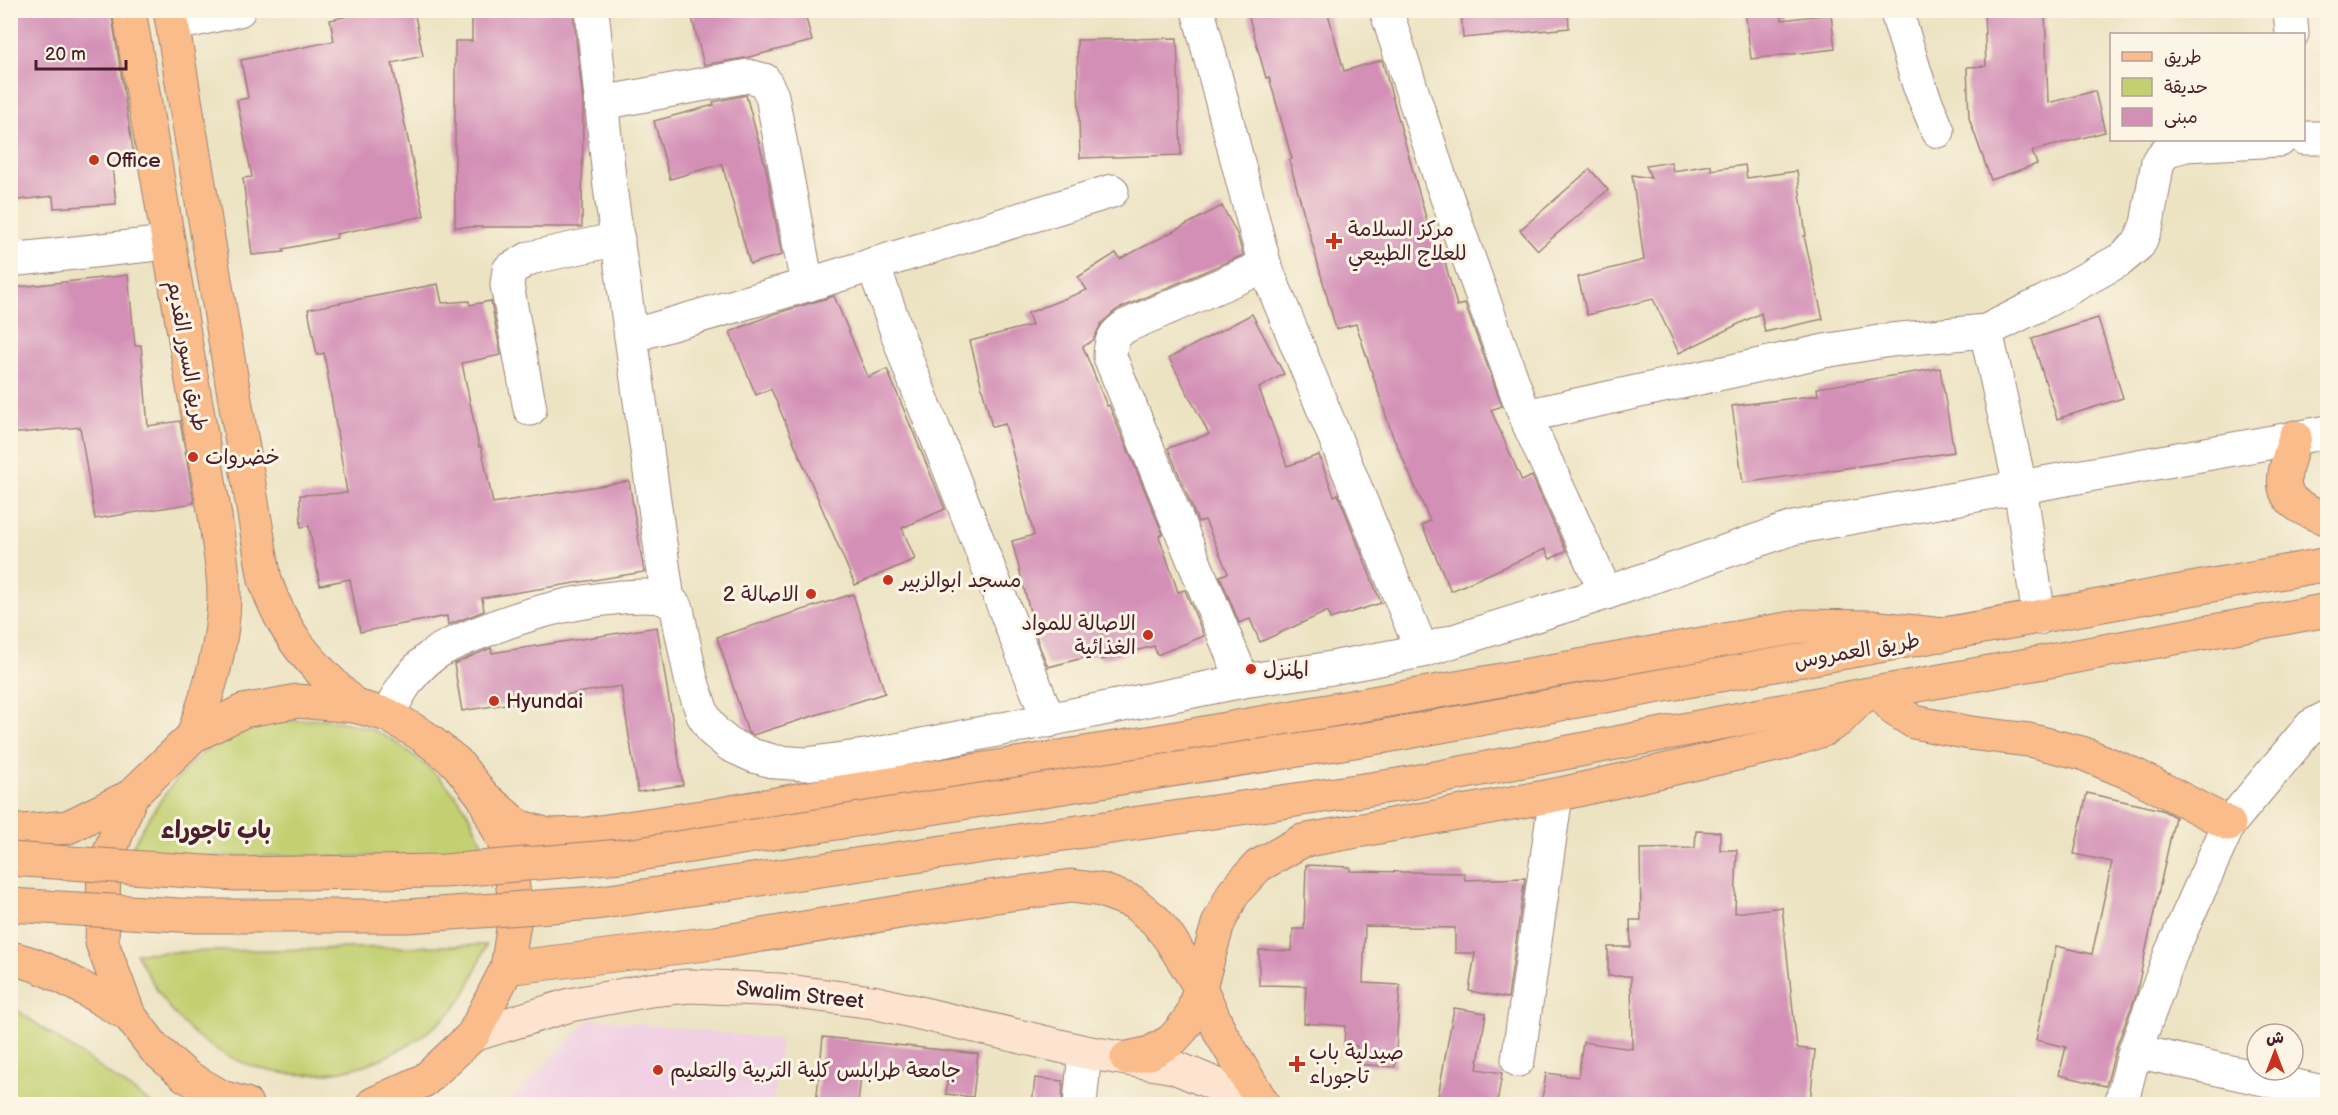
<svg xmlns="http://www.w3.org/2000/svg" width="2338" height="1115" viewBox="0 0 2338 1115" font-family="'Balsamiq Sans','Playpen Sans Arabic',sans-serif">
<style>
.built{fill:#f1d0e3}
.green{fill:#c3d072;stroke:#86784e;stroke-width:1.5}
.building{fill:#d38fb6}
.lines{fill:none;stroke-linecap:round;stroke-linejoin:round}
.minor-casing{stroke:#9b8177;stroke-width:35}
.secondary-casing{stroke:#9b8177;stroke-width:35}
.primary-casing{stroke:#9b8177;stroke-width:35}
.minor{stroke:#fff;stroke-width:33}
.secondary{stroke:#fde4d0;stroke-width:33}
.primary{stroke:#f9bc8a;stroke-width:33}
.primary-bridge-casing{stroke:#9b8177;stroke-width:35;stroke-linecap:butt}
.primary-bridge{stroke:#f9bc8a;stroke-width:33}
.poi-dot{fill:#c8321e;stroke:#fcf5e5;stroke-width:2}
.labels{text-anchor:middle;dominant-baseline:central;stroke-width:6;stroke-linejoin:round;paint-order:stroke}
.poi-label{font-size:21px;fill:#4a1f2b;stroke:#fcf5e5;text-anchor:start}
.street-label{font-size:21px;fill:#4a1f2b;stroke:#fcf5e5}
.quarter-label{font-size:24px;font-weight:bold;fill:#4a1f2b;stroke:#fcf5e5}
</style>
<rect width="100%" height="100%" fill="#fcf5e5"/>
<filter id="ink" filterUnits="userSpaceOnUse"><feTurbulence type="fractalNoise" baseFrequency=".0167" numOctaves="2"/><feDisplacementMap in="SourceGraphic" scale="12" xChannelSelector="R" yChannelSelector="G"/><feConvolveMatrix kernelMatrix="1 2 1 2 8 2 1 2 1" color-interpolation-filters="sRGB"/></filter>
<filter id="wash" filterUnits="userSpaceOnUse"><feTurbulence type="fractalNoise" baseFrequency=".008" numOctaves="4" result="noise"/><feDisplacementMap in="SourceGraphic" scale="24" xChannelSelector="R" yChannelSelector="G"/><feGaussianBlur stdDeviation="1.35" result="paint"/><feColorMatrix in="noise" values="0 0 0 0 0 0 0 0 0 0 0 0 0 0 0 0 0 1.4 0 .05"/><feComposite in="paint" operator="in"/></filter>
<g filter="url(#wash)">
<rect width="100%" height="100%" fill="#ece3c3"/>
<!-- built -->
<polygon class="built" points="591,1018 781,1040 773,1104 508,1104 510,1100"/>
<!-- green -->
<g class="green">
<path d="M326,719C339,722 354,723 367,728C400,739 448,781 466,810C475,825 481,840 487,857L128,856C148,814 184,760 226,736C256,720 293,720 326,719Z"/>
<path d="M486,945C478,964 471,986 459,1003C448,1017 432,1029 418,1039C353,1081 275,1089 209,1045C174,1022 155,989 136,953Z"/>
<polygon points="10,1006 11,1006 152,1104 11,1104"/>
</g>
<g id="blocks">
<!-- building -->
<g class="building">
<polygon points="10,10 111,10 135,163 112,165 116,204 54,208 53,196 10,201"/>
<polygon points="375,10 414,10 423,56 392,63 424,216 336,234 337,238 283,249 284,252 252,255 243,178 252,177 237,100 248,98 241,60 334,41 330,20"/>
<polygon points="472,10 573,10 583,102 582,227 455,227 455,41 472,41"/>
<polygon points="690,10 804,10 812,41 745,58 704,65"/>
<polygon points="1247,10 1327,10 1344,71 1382,60 1430,232 1436,230 1457,306 1465,304 1502,406 1491,410 1522,481 1532,476 1566,551 1550,559 1545,549 1451,591 1422,525 1430,521 1392,434 1356,324 1336,329 1289,160 1292,159 1269,77 1266,78"/>
<polygon points="1461,10 1568,10 1569,28 1463,38"/>
<polygon points="1745,10 1781,10 1782,20 1831,14 1835,49 1751,59"/>
<polygon points="1984,10 2045,10 2048,103 2095,91 2105,132 2032,151 2037,164 1991,180 1969,118 1967,67 1986,66"/>
<polygon points="1177,38 1181,155 1080,158 1077,40"/>
<polygon points="746,95 766,169 782,255 750,264 722,164 670,179 654,121 714,105 713,102"/>
<polygon points="1671,162 1673,171 1711,165 1711,170 1745,165 1747,178 1797,171 1806,236 1804,236 1823,319 1765,332 1761,313 1679,353 1653,299 1587,315 1578,277 1644,260 1632,175 1651,178 1646,166"/>
<polygon points="1590,169 1608,190 1538,250 1520,230"/>
<polygon points="1222,206 1237,234 1243,255 1116,310 1101,324 1093,340 1083,347 1107,406 1109,405 1163,534 1159,536 1178,592 1185,590 1204,636 1157,655 1154,646 1101,660 1099,654 1048,667 1038,643 1012,541 1034,535 1005,424 992,427 970,341 1032,325 1028,313 1087,290 1078,277 1116,253 1120,259"/>
<polygon points="128,275 135,346 141,345 148,426 180,421 194,503 95,519 80,427 10,434 10,288"/>
<polygon points="438,284 442,303 469,301 470,305 491,301 501,355 462,363 479,447 481,446 493,503 629,481 644,572 482,598 484,611 448,625 447,616 360,632 350,579 320,585 309,526 301,527 300,495 347,493 324,353 317,355 308,309"/>
<polygon points="834,296 868,377 887,369 945,509 902,528 915,559 855,585 771,389 756,395 730,332 771,315"/>
<polygon points="1252,314 1284,374 1259,388 1287,466 1319,455 1334,496 1338,494 1381,603 1330,619 1328,611 1260,642 1250,619 1239,623 1220,576 1228,573 1205,520 1198,522 1168,448 1209,434 1169,358"/>
<polygon points="2098,318 2123,398 2057,419 2032,339"/>
<polygon points="1940,368 1954,452 1743,483 1732,406 1818,395 1817,388"/>
<polygon points="853,594 885,693 753,735 748,733 717,637"/>
<polygon points="657,627 683,785 638,792 621,686 462,711 454,664 465,659 491,648 492,653"/>
<polygon points="2087,793 2162,810 2175,817 2136,995 2117,1045 2106,1086 2059,1075 2066,1047 2036,1040 2056,946 2092,954 2112,862 2074,854"/>
<polygon points="1696,831 1720,832 1720,850 1737,850 1735,913 1782,907 1797,1048 1815,1050 1810,1104 1579,1104 1542,1100 1546,1073 1578,1077 1583,1042 1632,1049 1631,976 1608,976 1608,947 1631,947 1630,920 1641,920 1640,849 1695,848"/>
<polygon points="1306,865 1350,867 1350,871 1464,873 1465,880 1525,878 1508,998 1469,991 1475,953 1455,953 1455,928 1365,926 1363,983 1400,985 1395,1067 1356,1064 1357,1046 1344,1045 1345,1026 1304,1023 1306,986 1259,985 1259,950 1292,951 1293,929 1304,929"/>
<polygon points="1454,1008 1486,1013 1477,1069 1502,1073 1497,1104 1455,1104 1437,1102"/>
<polygon points="823,1037 978,1054 973,1097 946,1094 948,1075 862,1065 858,1104 816,1104"/>
<polygon points="1035,1078 1063,1081 1062,1104 1032,1104"/>
</g>
</g>
</g>
<g filter="url(#ink)">
<use href="#blocks" fill-opacity="0" stroke="#9b8177" stroke-width="1.5"/>
<g class="lines">
<!-- minor casing -->
<g class="minor-casing">
<g id="minor">
<polyline points="592,10 610,187 668,600"/>
<polyline points="1198,10 1265,266 1422,651"/>
<polyline points="1386,10 1441,181 1525,416 1606,593"/>
<polyline points="1896,10 1919,85 1938,131"/>
<polyline points="2290,10 2292,34"/>
<polyline points="173,25 239,10"/>
<polyline points="602,103 748,76 764,80 772,96 807,285 631,336"/>
<polyline points="2304,138 2328,138"/>
<polyline points="10,260 167,243"/>
<polyline points="873,264 910,369 1049,721"/>
<polyline points="807,285 1112,191"/>
<polyline points="1986,331 2020,486 2039,618"/>
<polyline points="530,409 507,285 509,270 530,258 618,239"/>
<polyline points="1525,416 1824,351 1891,340 1986,331 2044,302 2120,260 2139,244 2147,224 2158,161 2168,150 2186,145 2280,140"/>
<path d="M1243,681L1110,357C1110,343 1113,334 1126,326L1265,266"/>
<path d="M388,715C398,694 409,675 428,659C442,647 459,641 476,634C525,614 569,602 622,597C640,596 667,592 677,609L691,679L703,715L714,732L730,745L754,756L776,762L806,764L872,755L1243,681L1326,669L1422,651L1606,593L1793,528L2328,432"/>
<polyline points="2135,1051 2328,1093"/>
<polyline points="1518,1060 1556,795"/>
<polyline points="1080,1104 1085,1052"/>
<polyline points="2121,1104 2135,1051 2171,953 2229,824 2311,726 2328,717"/>
</g>
</g>
<!-- secondary casing -->
<g class="secondary-casing">
<polyline id="secondary" points="473,1035 570,1005 650,990 689,986 780,990 873,1002 1085,1052 1174,1067 1215,1084 1248,1104"/>
</g>
<!-- primary casing -->
<g class="primary-casing">
<g id="primary">
<path d="M129,10L215,516C218,542 224,569 224,595C224,644 209,690 193,736"/>
<path d="M170,10L265,580C286,641 311,662 355,706"/>
<path d="M2295,437C2280,486 2273,500 2328,519"/>
<polyline points="1880,693 1895,710 1914,722 1970,733 2029,740 2082,753 2137,776 2229,824"/>
<polyline points="1386,736 2328,564"/>
<polyline points="1404,784 1864,695 2328,610"/>
<polyline points="483,796 518,826 548,835 586,834 721,814 842,792 1165,740 1803,626 1871,627 1943,635"/>
<polyline points="10,832 68,827 131,796"/>
<path d="M10,958C50,965 94,996 129,1015"/>
<polyline points="507,968 714,943 989,897 1071,886 1101,890 1133,902 1155,920 1170,939 1200,987 1221,1034 1263,1104"/>
<polyline points="1127,1058 1150,1053 1171,1041 1182,1029 1192,1015 1218,924 1234,892 1258,866 1302,841 1556,795 1781,744 1823,730 1839,720 1864,695"/>
<polyline points="246,1104 222,1097 186,1076 155,1049 129,1015 102,943 104,867 131,796 193,736 243,711 297,701 355,706 388,715 422,735 456,762 483,796 508,851 516,910 507,968 473,1035 425,1080 373,1104"/>
</g>
</g>
<!-- minor -->
<use href="#minor" class="minor"/>
<!-- secondary -->
<use href="#secondary" class="secondary"/>
<!-- primary -->
<use href="#primary" class="primary"/>
<!-- primary-bridge casing -->
<g class="primary-bridge-casing">
<g id="primary-bridge">
<polyline points="10,859 235,874 444,871 633,855 1386,736"/>
<polyline points="10,905 196,916 408,916 596,903 1404,784"/>
</g>
</g>
<!-- primary-bridge -->
<use href="#primary-bridge" class="primary-bridge"/>
</g>
</g>
<!-- markers -->
<g class="poi-dot">
<circle cx="94" cy="160" r="6"/>
<path d="M1331 232h6v6h6v6h-6v6h-6v-6h-6v-6h6z"/>
<circle cx="193" cy="457" r="6"/>
<circle cx="888" cy="580" r="6"/>
<circle cx="811" cy="594" r="6"/>
<circle cx="1148" cy="635" r="6"/>
<circle cx="1251" cy="669" r="6"/>
<circle cx="494" cy="701" r="6"/>
<path d="M1294 1055h6v6h6v6h-6v6h-6v-6h-6v-6h6z"/>
<circle cx="658" cy="1070" r="6"/>
</g>
<g class="labels">
<!-- poi labels -->
<g class="poi-label">
<text x="106" y="160">Office</text>
<text x="1348" y="229">مركز السلامة<tspan x="1348" dy="24">للعلاج الطبيعي</tspan></text>
<text x="205" y="457">خضروات</text>
<text x="900" y="580">مسجد ابوالزبير</text>
<text x="799" y="594" text-anchor="end">الاصالة 2</text>
<text x="1136" y="623" text-anchor="end">الاصالة للمواد<tspan x="1136" dy="24">الغذائية</tspan></text>
<text x="1263" y="669">المنزل</text>
<text x="506" y="701">Hyundai</text>
<text x="1309" y="1052">صيدلية باب<tspan x="1309" dy="24">تاجوراء</tspan></text>
<text x="670" y="1070">جامعة طرابلس كلية التربية والتعليم</text>
</g>
<!-- street labels -->
<g class="street-label">
<text transform="translate(187 356) rotate(80)">طريق السور القديم</text>
<text transform="translate(1857 651) rotate(-10)">طريق العمروس</text>
<text transform="translate(800 995) rotate(6)">Swalim Street</text>
</g>
<!-- quarter labels -->
<g class="quarter-label">
<text x="216" y="830">باب تاجوراء</text>
</g>
</g>
<!-- margin -->
<rect width="2338" height="1115" fill="none" stroke="#fcf5e5" stroke-width="36"/>
<!-- legend -->
<rect x="2110" y="33" width="195" height="108" fill="#fcf5e5" stroke="#b59f9b" stroke-width="1.5"/>
<rect x="2122" y="52" width="30" height="9" fill="#f9bc8a" stroke="#b59f9b" stroke-width="1.5"/>
<text x="2164" y="63" font-size="18" fill="#4a1f2b">طريق</text>
<rect x="2122" y="78" width="30" height="18" fill="#c3d072" stroke="#b59f9b" stroke-width="1.5"/>
<text x="2164" y="93" font-size="18" fill="#4a1f2b">حديقة</text>
<rect x="2122" y="108" width="30" height="18" fill="#d38fb6" stroke="#b59f9b" stroke-width="1.5"/>
<text x="2164" y="123" font-size="18" fill="#4a1f2b">مبنى</text>
<!-- north arrow -->
<g transform="translate(2275 1052)"><circle r="28" fill="#fcf5e5" stroke="#b59f9b" stroke-width="1.5"/>
<path d="M0-4.5L10 22L0 15L-10 22Z" fill="#c8321e"/>
<text y="-9" font-size="16" font-weight="bold" text-anchor="middle" fill="#4a1f2b">ش</text>
</g>
<!-- scale -->
<path d="M36 60v9h90v-9" fill="none" stroke="#4a1f2b" stroke-width="3"/>
<text x="45" y="60" font-size="18" fill="#4a1f2b" stroke="#fcf5e5" stroke-width="4.5" paint-order="stroke">20 m</text>
</svg>
